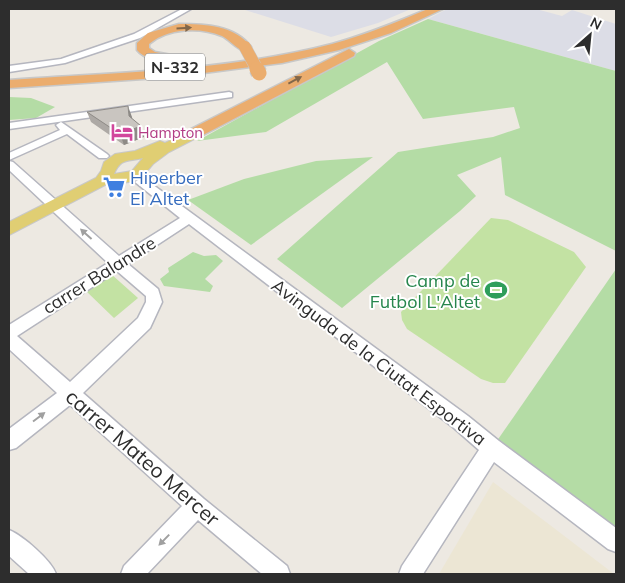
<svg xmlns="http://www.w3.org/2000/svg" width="625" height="583" viewBox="0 0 625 583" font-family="Mulish,sans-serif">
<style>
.education{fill:#ece6d4}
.airport{fill:#dcdde6}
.green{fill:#b4dca5}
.pitch{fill:#c3e2a3}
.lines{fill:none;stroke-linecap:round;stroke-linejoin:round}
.minor-casing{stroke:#b5b6bf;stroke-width:3}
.major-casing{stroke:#c8c8c8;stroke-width:2}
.highway-casing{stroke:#c8c8c8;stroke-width:3}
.minor{fill:#fff;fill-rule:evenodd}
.major{fill:#e0ce73;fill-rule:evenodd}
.highway{fill:#ebad6e;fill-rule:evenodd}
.highway-bridge-far1-casing{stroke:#c8c8c8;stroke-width:13;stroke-linecap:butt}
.highway-bridge-casing{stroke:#c8c8c8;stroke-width:17;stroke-linecap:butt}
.highway-bridge-far1{stroke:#ebad6e;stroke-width:12}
.highway-bridge{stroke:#ebad6e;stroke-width:15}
.wall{fill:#ada9a5}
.shaded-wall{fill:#8d8a86}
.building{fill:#c9c5c0;stroke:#8d8a86}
.oneway{fill:#82674a}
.oneway2{fill:#a0a0a0}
.labels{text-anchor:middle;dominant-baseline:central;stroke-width:4;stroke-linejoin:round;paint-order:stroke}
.far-hotel-label{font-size:15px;fill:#b23c85;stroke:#fff;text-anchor:start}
.shield{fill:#fff;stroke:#6c6c6c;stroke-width:1}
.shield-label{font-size:16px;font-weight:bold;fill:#2d2d2d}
.shop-label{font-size:18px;fill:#366cbe;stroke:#fff;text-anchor:start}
.street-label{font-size:18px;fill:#2d2d2d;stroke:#fff}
.leisure-label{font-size:18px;fill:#27864d;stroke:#fff;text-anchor:end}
.near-street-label{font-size:21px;fill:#2d2d2d;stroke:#fff}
</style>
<rect width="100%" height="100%" fill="#ede9e2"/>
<!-- education -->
<polygon class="education" points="493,482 550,525 614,574 439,574"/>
<!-- airport -->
<g class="airport">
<polygon points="242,9 411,9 378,23 331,37"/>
<polygon points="447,9 536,9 562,16 572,10 616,24 616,71 428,19"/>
</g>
<!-- green -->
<g class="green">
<polygon points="428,19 616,71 616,251 505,195 501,157 457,175 476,196 460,211 342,308 277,259 398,152 493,137 520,128 514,107 423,119 387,62 266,132 197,141 379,41"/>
<polygon points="9,97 31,98 55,107 36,118 9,120"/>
<polygon points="373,157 251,245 188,200 244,179 316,161"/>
<polygon points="193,252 204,256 216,255 223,261 205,279 213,286 210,292 164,286 160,279 169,272 168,268"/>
<polygon points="616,269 616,541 492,448"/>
</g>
<!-- pitch -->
<g class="pitch">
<polygon points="491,218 508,220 574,252 586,267 505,383 493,383 481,379 407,329 402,320 401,312"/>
<polygon points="111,274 138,298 114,318 86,291"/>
</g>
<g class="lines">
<!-- minor casing -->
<g class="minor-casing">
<g id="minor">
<polygon points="182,9 191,9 140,38 65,63 9,72 9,66 61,59 134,34"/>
<polygon points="229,92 232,93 232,97 9,129 9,123"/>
<polygon points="61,122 107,154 109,156 107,158 99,158 67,134 9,160 9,153 60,130 56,125"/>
<path d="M9,161L13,162L119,256L180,218L135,182L141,178L145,179L468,416L499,441L616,528V552L608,549L494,462L423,574H399L402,566L479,450L454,428L189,224L128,264L158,289L162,302L150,328L83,393L204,499L287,566L290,574H262L198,520L147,574H121L124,566L182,506L70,405L16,448L9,450V429L57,393L9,349V325L108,263L9,170ZM117,271L146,296V302L138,318L70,382L17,336Z"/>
<path d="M9,530C23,536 51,560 56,574H29L9,556Z"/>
</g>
</g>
<!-- major casing -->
<g class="major-casing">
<path id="major" d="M197,128L204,132L202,135L169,152L153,164L142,177L129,182L105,185L9,235V222L96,178L101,171L104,162L115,154L135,151L160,141L165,143ZM143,158L132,171L114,174C121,158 126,162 143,158Z"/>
</g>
<!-- highway casing -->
<g class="highway-casing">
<g id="highway">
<path d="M428,9H443L391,33L339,50L282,63L173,77L9,88V80C116,72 228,71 332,44C365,35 397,22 428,9Z"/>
<path d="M179,24C204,24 235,25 251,47L245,51C236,49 230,40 222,36C200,27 168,28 149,44V48L155,52L177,56L179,59L177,62C165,65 144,59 137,50V43L148,33Z"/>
<polygon points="349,49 355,53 354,56 203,135 191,135 189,132 191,129"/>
</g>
</g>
<!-- minor -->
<use href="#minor" class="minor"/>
<!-- major -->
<use href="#major" class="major"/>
<!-- highway -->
<use href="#highway" class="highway"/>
<!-- highway-bridge-far1 casing -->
<g class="highway-bridge-far1-casing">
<polyline id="highway-bridge-far1" points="245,47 258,71"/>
</g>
<!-- highway-bridge casing -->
<g class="highway-bridge-casing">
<polyline id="highway-bridge" points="257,69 259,73"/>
</g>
<!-- highway-bridge-far1 -->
<use href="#highway-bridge-far1" class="highway-bridge-far1"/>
<!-- highway-bridge -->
<use href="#highway-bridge" class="highway-bridge"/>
</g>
<!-- wall -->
<polygon class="wall" points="87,112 132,117 132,119 141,126 144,137 124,145 91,122"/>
<!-- shaded-wall -->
<g class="shaded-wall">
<polygon points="128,106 132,117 133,127 129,116"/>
<polygon points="141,126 144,137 124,145 120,134"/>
</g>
<!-- building -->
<polygon class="building" points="128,106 129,116 141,126 120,134 87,112"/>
<!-- one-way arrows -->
<defs><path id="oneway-solid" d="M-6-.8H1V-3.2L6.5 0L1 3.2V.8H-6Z" transform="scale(1.25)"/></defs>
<g class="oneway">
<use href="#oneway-solid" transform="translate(184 28) rotate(-3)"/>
<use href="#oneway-solid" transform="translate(295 80) rotate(-28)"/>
</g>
<g class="oneway2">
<use href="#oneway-solid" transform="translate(86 234) rotate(-138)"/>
<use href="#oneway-solid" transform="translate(39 417) rotate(-37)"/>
<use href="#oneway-solid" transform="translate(164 540) rotate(134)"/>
</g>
<!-- icons -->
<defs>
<g id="hotel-bare" transform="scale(1.725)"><path d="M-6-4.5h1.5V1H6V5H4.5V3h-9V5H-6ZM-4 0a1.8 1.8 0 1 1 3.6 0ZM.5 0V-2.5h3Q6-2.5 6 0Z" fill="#d1479c" stroke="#fff" stroke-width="2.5" paint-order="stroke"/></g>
<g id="supermarket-bare" transform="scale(1.725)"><path d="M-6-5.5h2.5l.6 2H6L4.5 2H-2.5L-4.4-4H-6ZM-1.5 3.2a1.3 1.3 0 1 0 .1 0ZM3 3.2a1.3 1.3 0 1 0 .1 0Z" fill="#3f7fe0" stroke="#fff" stroke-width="2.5" paint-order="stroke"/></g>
<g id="stadium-bare" transform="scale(1.725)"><path d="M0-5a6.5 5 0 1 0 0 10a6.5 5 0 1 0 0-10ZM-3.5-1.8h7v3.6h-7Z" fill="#2e9e5b" stroke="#fff" stroke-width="2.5" paint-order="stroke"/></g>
</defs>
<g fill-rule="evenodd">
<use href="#hotel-bare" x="122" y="132"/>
<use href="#supermarket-bare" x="114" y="187"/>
<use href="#stadium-bare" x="496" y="290"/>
</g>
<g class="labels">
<!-- far-hotel labels -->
<g class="far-hotel-label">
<text x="138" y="132">Hampton</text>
</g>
<!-- shield labels -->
<rect class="shield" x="145" y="53.5" width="60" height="27" rx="4"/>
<g class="shield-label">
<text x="175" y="67">N-332</text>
</g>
<!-- shop labels -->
<g class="shop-label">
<text x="130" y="177">Hiperber<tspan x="130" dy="21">El Altet</tspan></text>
</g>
<!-- street labels -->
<g class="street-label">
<text transform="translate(99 275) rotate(-32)">carrer Balandre</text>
<text transform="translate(379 362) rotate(37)">Avinguda de la Ciutat Esportiva</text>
</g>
<!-- leisure labels -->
<g class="leisure-label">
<text x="480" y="280">Camp de<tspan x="480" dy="21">Futbol L'Altet</tspan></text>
</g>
<!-- near-street labels -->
<g class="near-street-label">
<text transform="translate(143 457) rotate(41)">carrer Mateo Mercer</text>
</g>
</g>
<!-- border -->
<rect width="625" height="583" fill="none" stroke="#2d2d2d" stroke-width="20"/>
<!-- north arrow -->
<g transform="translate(590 35) rotate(27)" stroke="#ffffff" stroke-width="4" paint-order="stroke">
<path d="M0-4L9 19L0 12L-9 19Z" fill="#2d2d2d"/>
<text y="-8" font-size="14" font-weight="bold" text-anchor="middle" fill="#2d2d2d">N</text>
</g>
</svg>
